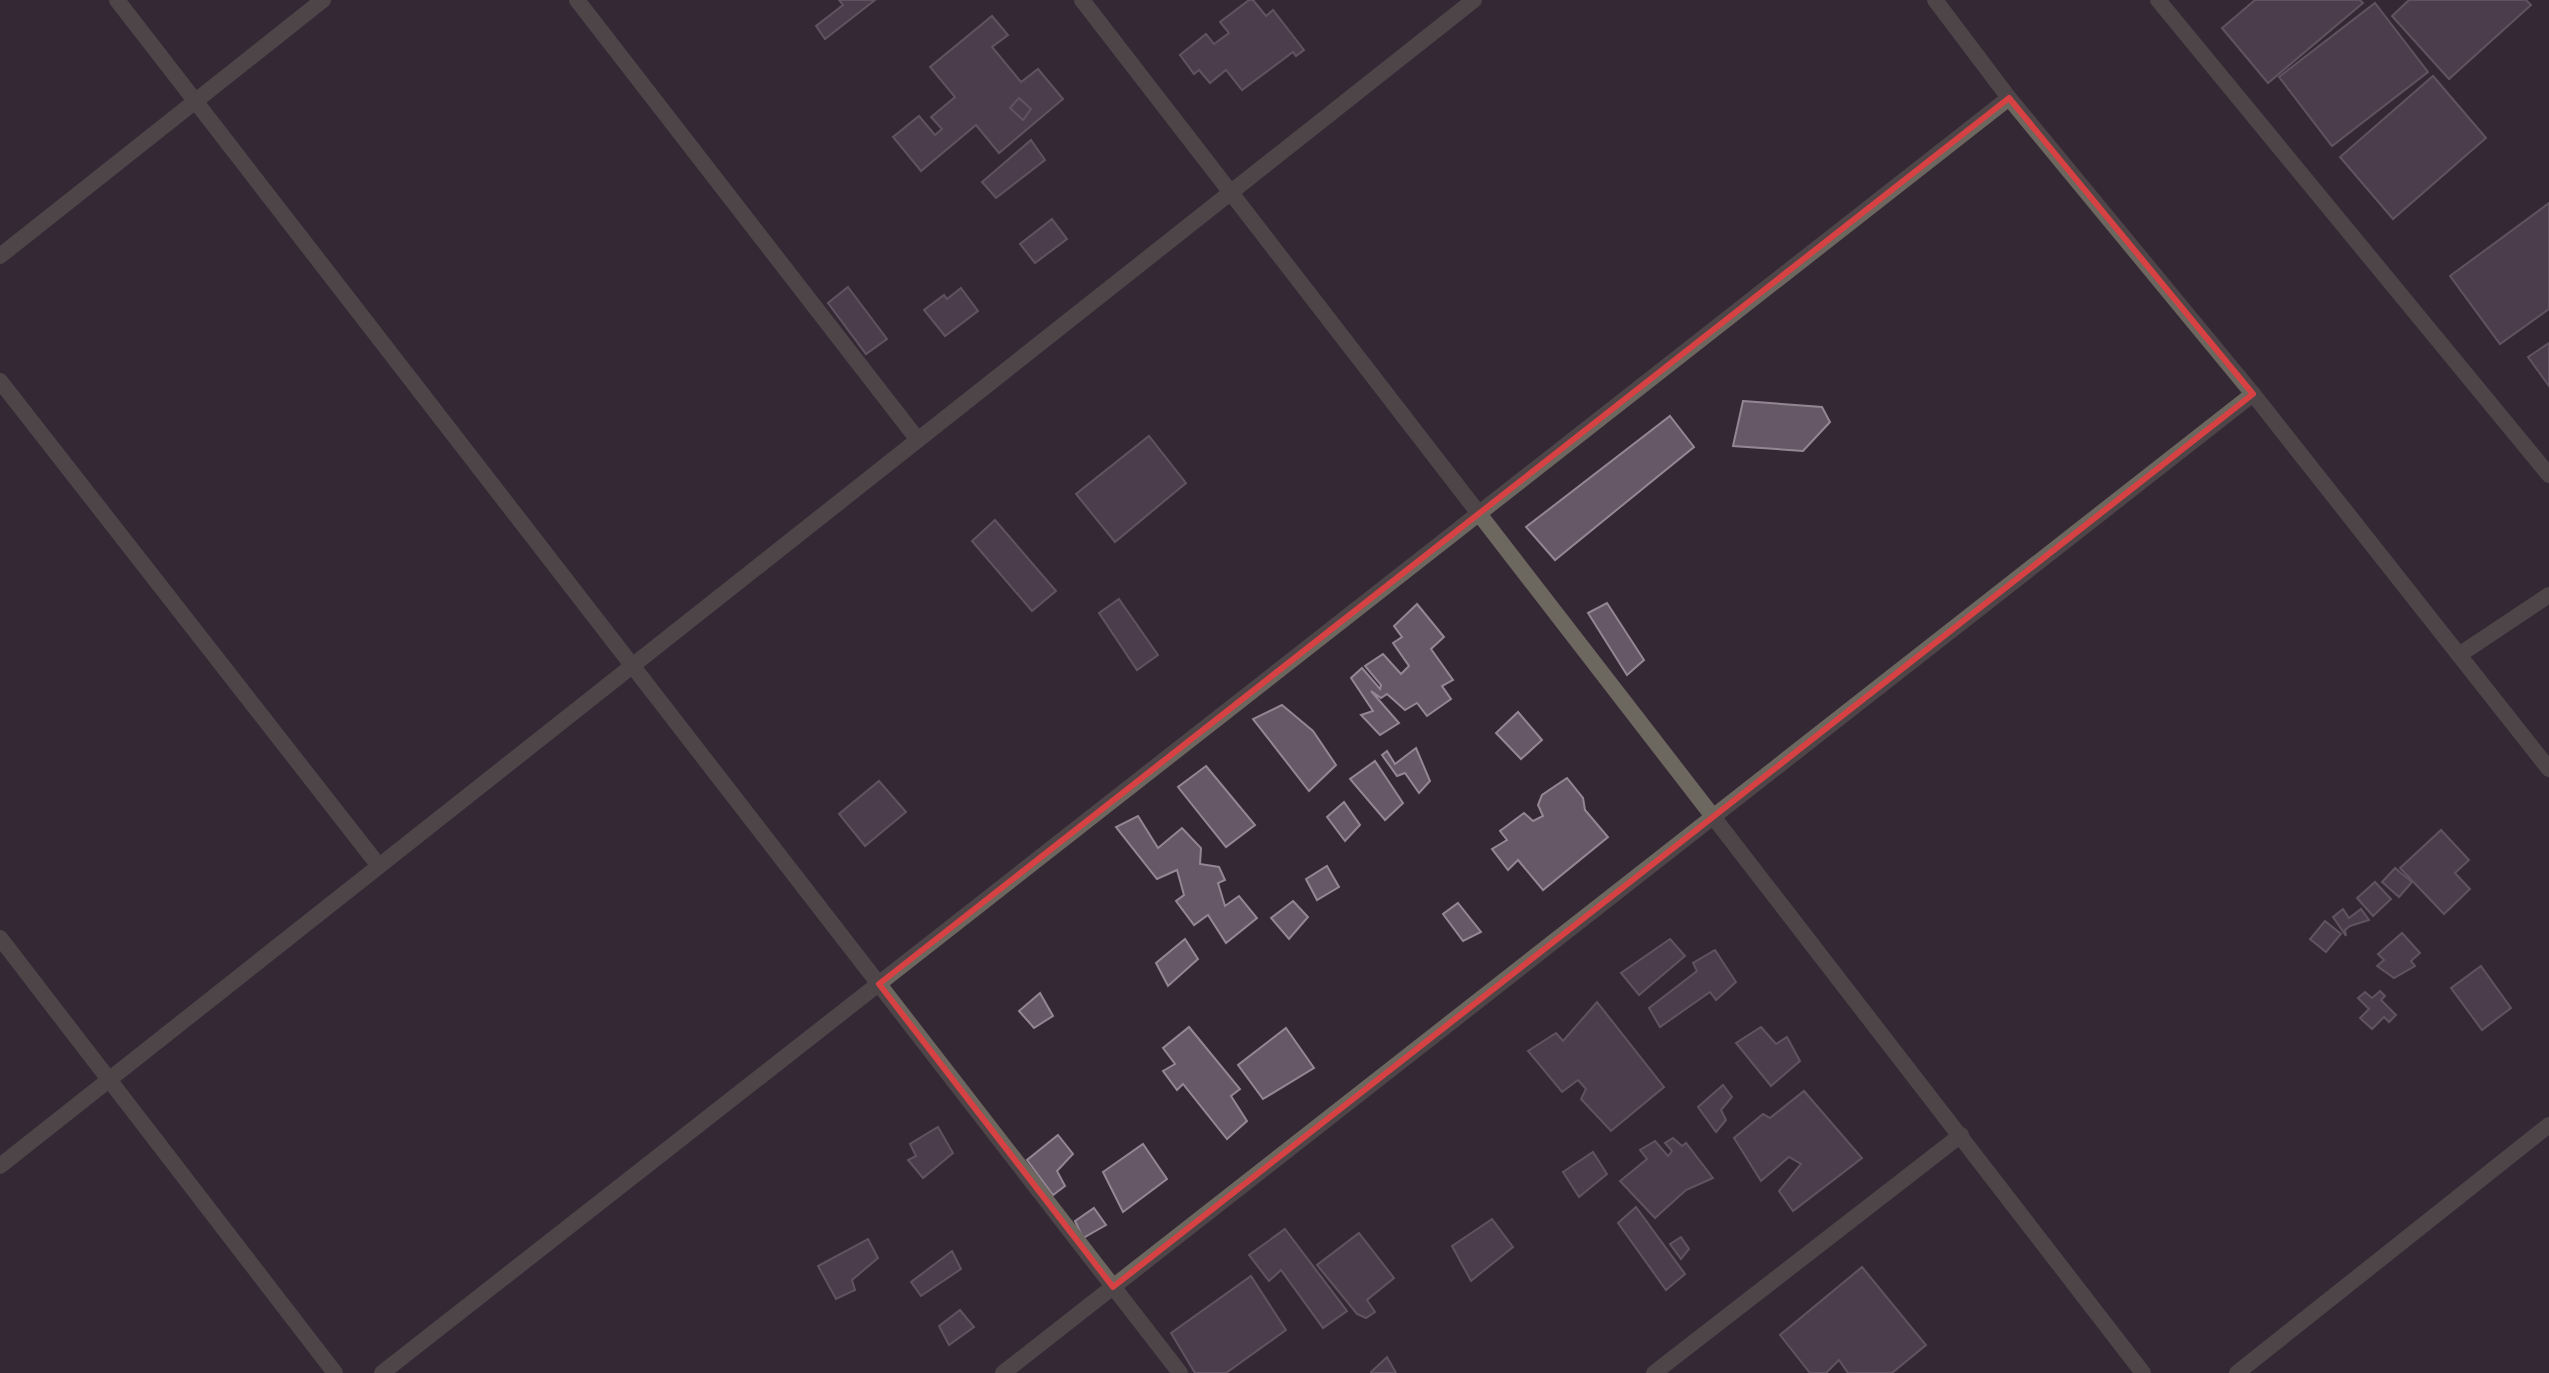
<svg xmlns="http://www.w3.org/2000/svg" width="2549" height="1373" viewBox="0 0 2549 1373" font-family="'Work Sans',sans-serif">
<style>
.building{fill:#665867;stroke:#958695;stroke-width:2}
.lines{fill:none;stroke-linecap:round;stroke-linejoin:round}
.street{stroke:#6c6860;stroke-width:16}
.marked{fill:none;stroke:#d64143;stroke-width:6;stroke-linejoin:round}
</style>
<rect width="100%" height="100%" fill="#352835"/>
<!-- building -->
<g class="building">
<polygon points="839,0 875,0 825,39 816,26 843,5"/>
<polygon points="1249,0 1253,0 1266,16 1273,10 1304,50 1296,56 1293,52 1242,90 1226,70 1210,83 1199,70 1194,74 1180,55 1206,34 1214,44 1229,33 1220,22"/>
<polygon points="2255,0 2360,0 2363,3 2268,83 2222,28"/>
<polygon points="2409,0 2526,0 2531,5 2449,79 2392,16"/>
<polygon points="2375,3 2428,72 2332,146 2279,77"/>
<polygon points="992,16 1008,35 992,47 1021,82 1038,69 1063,99 999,153 976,125 921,171 893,137 919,116 935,135 942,129 931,117 955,97 930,67"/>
<polygon points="2433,76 2486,138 2393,219 2340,157"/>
<polygon points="1019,98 1031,109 1023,120 1010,108"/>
<polygon points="1031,140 1045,160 996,198 982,182"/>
<polygon points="2549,203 2549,309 2500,344 2450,276"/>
<polygon points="1052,219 1067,239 1035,263 1020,244"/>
<polygon points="848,287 887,339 866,354 828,303"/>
<polygon points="961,288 978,311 945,336 924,310 944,295 947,299"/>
<polygon points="2549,343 2549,386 2528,357"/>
<polygon points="1743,401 1822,407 1830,422 1803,451 1733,446"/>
<polygon points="1670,416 1694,447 1555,560 1526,527"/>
<polygon points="1149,436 1186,483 1115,542 1076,494"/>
<polygon points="995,520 1056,591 1032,611 972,541"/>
<polygon points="1119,599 1158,655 1137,670 1099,613"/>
<polygon points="1607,603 1644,660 1627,675 1588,613"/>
<polygon points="1417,604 1444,637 1431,649 1453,680 1442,686 1451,699 1427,716 1417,703 1405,710 1387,694 1381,698 1371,691 1399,723 1380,735 1361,715 1373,711 1351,678 1362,668 1380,689 1381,685 1365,666 1383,654 1401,674 1409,666 1393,643 1402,637 1394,626"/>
<polygon points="1282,705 1313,731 1336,765 1309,791 1253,719"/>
<polygon points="1518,712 1542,740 1521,759 1496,733"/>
<polygon points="1416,748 1430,781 1419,793 1405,773 1397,776 1382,755 1387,751 1395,764"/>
<polygon points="1375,761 1403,803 1385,820 1350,779"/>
<polygon points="1206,766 1255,825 1226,847 1178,787"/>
<polygon points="1567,778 1583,798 1585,810 1608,837 1543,890 1518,860 1508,870 1492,849 1507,840 1500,831 1524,813 1533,821 1543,816 1538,805 1542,795"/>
<polygon points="879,781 906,812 865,846 839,814"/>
<polygon points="1344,802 1360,825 1345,841 1327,817"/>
<polygon points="1138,816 1158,848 1182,828 1201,848 1200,864 1219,867 1225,880 1218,883 1225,906 1239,896 1257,918 1226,943 1208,915 1194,925 1176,901 1184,895 1177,870 1157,879 1116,827"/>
<polygon points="2441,830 2469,860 2455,873 2470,889 2444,914 2400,868"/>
<polygon points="1327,866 1339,887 1317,900 1306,879"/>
<polygon points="2395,868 2412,882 2399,897 2382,882"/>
<polygon points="2375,882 2391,899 2373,916 2357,898"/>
<polygon points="1293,901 1308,917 1289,939 1271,918"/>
<polygon points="1458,903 1481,932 1463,941 1443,914"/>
<polygon points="2343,909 2349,918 2361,909 2369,920 2350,926 2345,930 2346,936 2333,917"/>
<polygon points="2325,921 2341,934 2326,952 2310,939"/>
<polygon points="2402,933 2420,953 2411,961 2415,966 2394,978 2377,966 2384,960 2378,954"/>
<polygon points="1185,939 1198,959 1168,986 1156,963"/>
<polygon points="1670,939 1685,956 1639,995 1621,973"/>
<polygon points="1715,950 1736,982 1716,1000 1710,992 1660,1027 1649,1008 1697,971 1693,963"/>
<polygon points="2481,966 2511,1008 2482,1030 2451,988"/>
<polygon points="2380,991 2385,996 2381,1000 2396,1015 2389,1022 2384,1017 2372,1029 2360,1018 2369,1009 2358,998 2365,992 2372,998"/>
<polygon points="1040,993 1053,1016 1034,1028 1019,1011"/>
<polygon points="1597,1002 1664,1087 1611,1131 1581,1099 1586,1089 1578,1080 1562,1092 1528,1051 1556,1033 1563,1041"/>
<polygon points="1189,1027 1240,1089 1231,1096 1247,1121 1227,1139 1183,1084 1177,1090 1163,1071 1175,1064 1163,1048"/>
<polygon points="1761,1027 1776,1044 1787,1037 1800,1061 1771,1086 1736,1043"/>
<polygon points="1286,1028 1314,1068 1263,1099 1238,1065"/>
<polygon points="1723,1085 1732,1097 1721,1110 1726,1120 1716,1132 1698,1107"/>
<polygon points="1804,1091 1862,1158 1793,1211 1779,1191 1801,1164 1789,1157 1761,1181 1734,1138 1763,1114 1770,1118"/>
<polygon points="938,1127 953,1153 923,1178 908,1160 916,1156 910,1144"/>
<polygon points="1058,1135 1073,1154 1057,1171 1065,1186 1053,1195 1027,1160"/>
<polygon points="1673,1138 1682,1146 1686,1143 1713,1178 1686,1190 1655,1218 1620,1181 1647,1159 1640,1150 1655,1141 1668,1156 1672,1151 1665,1143"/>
<polygon points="1143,1144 1167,1179 1123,1212 1103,1172"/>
<polygon points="1593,1152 1607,1174 1579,1197 1563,1172"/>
<polygon points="1636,1207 1685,1274 1666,1290 1618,1223"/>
<polygon points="1094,1208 1106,1225 1083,1238 1075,1221"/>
<polygon points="1492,1219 1513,1247 1471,1281 1452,1246"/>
<polygon points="1285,1229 1347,1311 1323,1328 1281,1270 1269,1281 1249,1255"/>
<polygon points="1359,1233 1394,1278 1367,1300 1375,1312 1366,1318 1357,1314 1317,1265"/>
<polygon points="1681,1237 1689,1249 1681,1259 1670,1244"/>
<polygon points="868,1239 878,1258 852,1280 855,1290 836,1299 818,1266"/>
<polygon points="952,1251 961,1269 921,1296 911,1282"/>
<polygon points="1862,1267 1926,1345 1892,1373 1848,1373 1839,1360 1826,1373 1810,1373 1780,1335"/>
<polygon points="1251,1276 1286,1330 1226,1373 1195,1373 1171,1333"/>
<polygon points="960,1310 974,1327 949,1345 939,1326"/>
<polygon points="1387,1357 1396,1373 1372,1373 1371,1372"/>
</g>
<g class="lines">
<!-- street -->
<g class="street">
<polyline points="117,0 1180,1373"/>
<polyline points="577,0 918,440"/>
<polyline points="1082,0 2143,1373"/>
<polyline points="1935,0 2009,98 2253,394 2549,769"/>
<polyline points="2158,0 2549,475"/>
<polyline points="0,256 323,0"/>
<polyline points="0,381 379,866"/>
<polyline points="2459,655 2549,595"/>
<polyline points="0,938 335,1373"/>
<polyline points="0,1166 1474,0"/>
<polyline points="382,1373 2009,98"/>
<polyline points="1003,1373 2253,394"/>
<polyline points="1654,1373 1961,1135"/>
<polyline points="2237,1373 2549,1125"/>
</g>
</g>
<!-- marked area -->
<path d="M0 0H2549V1373H0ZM2009,98L2253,394L1113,1287L879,984Z" fill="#352835" fill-opacity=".55" fill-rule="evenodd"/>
<path class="marked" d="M2009,98L2253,394L1113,1287L879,984Z"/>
</svg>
